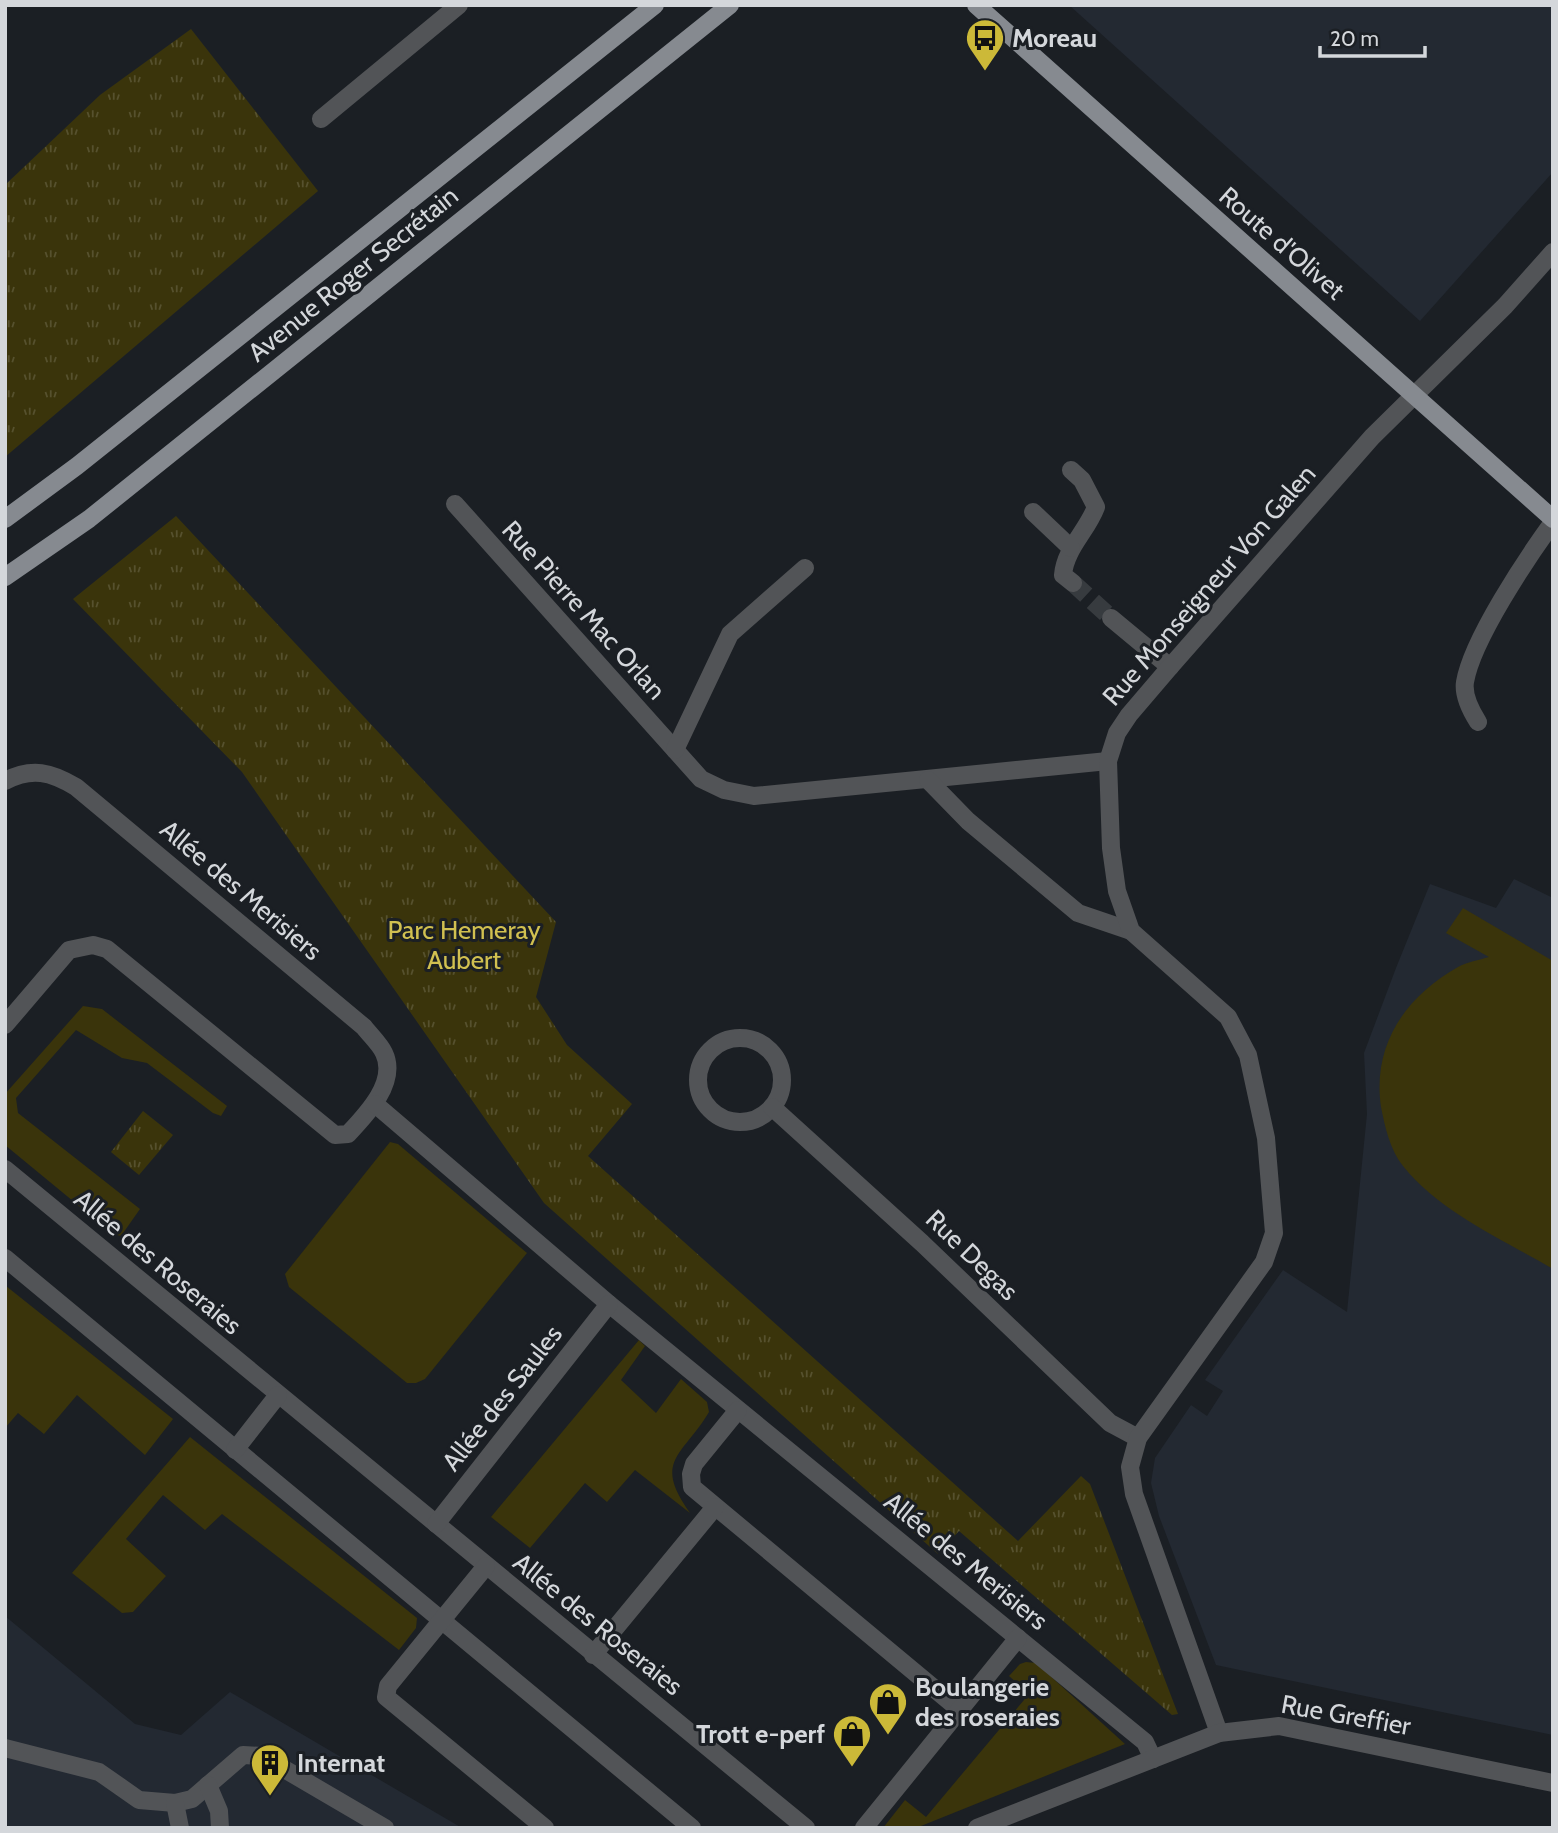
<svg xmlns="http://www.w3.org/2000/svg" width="1558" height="1833" viewBox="0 0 1558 1833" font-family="Cabin,sans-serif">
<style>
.built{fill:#232932}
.grass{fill:#3a340b}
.park{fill:url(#park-tufts)}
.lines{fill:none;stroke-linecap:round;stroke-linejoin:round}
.minor-tunnel{stroke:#373b3f;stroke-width:18;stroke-dasharray:18 9;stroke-linecap:butt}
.minor{stroke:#525457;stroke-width:18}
.major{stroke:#868a90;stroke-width:18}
.labels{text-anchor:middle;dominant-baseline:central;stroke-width:6;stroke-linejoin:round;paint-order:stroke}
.poi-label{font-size:26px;font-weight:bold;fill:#d4d7db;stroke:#1b1f24;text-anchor:start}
.street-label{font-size:26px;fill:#d4d7db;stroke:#1b1f24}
.park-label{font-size:26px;fill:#d1c050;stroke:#1b1f24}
</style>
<defs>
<pattern id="park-tufts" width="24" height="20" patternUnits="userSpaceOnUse" patternTransform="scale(1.75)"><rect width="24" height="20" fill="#3a340b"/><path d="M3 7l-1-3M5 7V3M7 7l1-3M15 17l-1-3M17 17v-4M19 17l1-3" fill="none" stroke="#56512e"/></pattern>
</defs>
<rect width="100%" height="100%" fill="#1b1f24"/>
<!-- built -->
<g class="built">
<polygon points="1069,5 1553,5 1553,172 1420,321"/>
<polygon points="1514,879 1553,898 1553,1735 1216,1665 1159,1516 1151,1483 1155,1458 1191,1405 1207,1416 1223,1391 1205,1380 1283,1270 1347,1312 1367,1114 1364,1053 1396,968 1430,884 1496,908"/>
<polygon points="5,1616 135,1724 181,1735 230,1692 462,1828 5,1828"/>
</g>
<!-- grass -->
<g class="grass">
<path d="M1463,908L1553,961V1269C1502,1239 1441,1213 1403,1166C1390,1150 1385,1127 1381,1107C1372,1045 1405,997 1458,967C1467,962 1479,960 1489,957L1446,933Z"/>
<polygon points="83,1006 102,1009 227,1106 221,1116 213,1113 147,1063 122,1058 76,1030 16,1098 18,1113 140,1209 121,1236 113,1234 5,1145 5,1094"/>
<polygon points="390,1142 398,1144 527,1253 425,1379 416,1383 407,1383 289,1287 285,1274"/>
<polygon points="6,1286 173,1419 145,1455 77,1395 44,1434 18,1413 5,1428"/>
<path d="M639,1340L645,1346L621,1380L656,1413L681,1379L707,1402L709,1412C683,1456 652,1460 690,1513L635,1470L607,1502L585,1483L530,1548L491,1517Z"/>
<polygon points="190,1437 417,1618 416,1628 399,1650 222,1514 205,1530 163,1495 126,1539 166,1576 133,1612 122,1613 72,1573"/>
<polygon points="1026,1662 1036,1663 1125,1744 916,1828 883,1828 905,1800 926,1817 1029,1694 1009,1676 1020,1664"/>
</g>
<!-- park -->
<g class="park">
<polygon points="191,29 318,191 5,457 5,185 100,95"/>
<polygon points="176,516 556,922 536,997 567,1045 632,1104 588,1156 1018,1541 1081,1476 1090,1484 1178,1714 1172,1715 959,1531 938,1554 544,1203 242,772 73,599"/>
<polygon points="143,1111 173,1135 139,1175 111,1152"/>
</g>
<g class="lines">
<!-- minor-tunnel -->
<polyline class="minor-tunnel" points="1073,583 1111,618"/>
<!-- minor -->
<g class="minor">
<polyline points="321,119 459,5"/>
<path d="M1071,470L1082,480L1096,507C1087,531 1065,549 1063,575L1073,583"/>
<polyline points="455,504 701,779 724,790 754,796 1108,761"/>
<polyline points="1033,512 1071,548"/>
<polyline points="1111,618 1170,667"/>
<path d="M1478,722C1471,711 1463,695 1465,682C1472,640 1527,558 1553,522"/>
<polyline points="675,750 730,634 805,568"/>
<polyline points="928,780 968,821 1078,913 1131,931"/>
<path d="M5,781C32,767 51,772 76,787L364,1027C370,1035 380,1044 384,1053C398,1082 366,1115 348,1134L335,1135L107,949L93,945L69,950L5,1025"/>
<circle cx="740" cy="1080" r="42"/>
<polyline points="375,1104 609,1304 1145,1742 1153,1759"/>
<polyline points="772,1107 922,1243 1110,1423 1138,1438"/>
<polyline points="5,1169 806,1828"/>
<polyline points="5,1258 692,1828"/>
<polyline points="738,1410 694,1464 691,1474 692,1487 960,1710"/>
<polyline points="235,1450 278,1395"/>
<polyline points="436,1524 609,1304"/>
<polyline points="486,1566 388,1686 386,1697 545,1828"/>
<polyline points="593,1655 715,1507"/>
<polyline points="1219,1733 1134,1494 1130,1467 1138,1438 1264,1262 1274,1233 1266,1138 1248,1055 1228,1017 1131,931 1117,891 1111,848 1108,761 1117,733 1129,715 1170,667 1372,437 1505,306 1553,252"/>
<polyline points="5,1748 99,1772 139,1800 175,1803 192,1799 243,1755 262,1756 385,1828"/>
<polyline points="208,1785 219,1811 220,1828"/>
<polyline points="175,1803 180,1828"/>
<polyline points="864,1828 1018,1638"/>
<polyline points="977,1828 1219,1733 1279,1726 1553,1783"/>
</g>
<!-- major -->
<g class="major">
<polyline points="976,5 1553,519"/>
<polyline points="5,519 77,466 655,5"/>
<polyline points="5,577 89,519 730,5"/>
</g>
</g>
<!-- icons -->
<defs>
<g id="bus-pin" transform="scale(2.0125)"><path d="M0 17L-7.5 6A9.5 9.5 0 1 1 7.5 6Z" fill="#ccb938" stroke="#1b1f24"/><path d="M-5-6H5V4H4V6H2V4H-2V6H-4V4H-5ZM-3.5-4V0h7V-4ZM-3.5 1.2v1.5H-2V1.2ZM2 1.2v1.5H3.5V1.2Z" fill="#111"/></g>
<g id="shop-pin" transform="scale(2.0125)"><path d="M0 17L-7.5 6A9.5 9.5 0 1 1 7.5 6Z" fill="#ccb938" stroke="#1b1f24"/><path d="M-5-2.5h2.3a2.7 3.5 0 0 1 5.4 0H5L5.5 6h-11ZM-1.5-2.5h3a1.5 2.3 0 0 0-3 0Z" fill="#111"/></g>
<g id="building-pin" transform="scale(2.0125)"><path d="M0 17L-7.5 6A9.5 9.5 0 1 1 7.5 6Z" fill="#ccb938" stroke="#1b1f24"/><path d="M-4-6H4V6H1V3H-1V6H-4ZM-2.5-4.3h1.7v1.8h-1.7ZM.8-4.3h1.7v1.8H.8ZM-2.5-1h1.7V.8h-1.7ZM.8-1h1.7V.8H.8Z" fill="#111"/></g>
</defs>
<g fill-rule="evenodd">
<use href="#bus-pin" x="985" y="38"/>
<use href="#shop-pin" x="888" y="1702"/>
<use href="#shop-pin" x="852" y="1734"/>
<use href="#building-pin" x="270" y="1763"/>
</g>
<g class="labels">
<!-- poi labels -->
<g class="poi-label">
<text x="1012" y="38">Moreau</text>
<text x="915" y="1687">Boulangerie<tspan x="915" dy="30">des roseraies</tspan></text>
<text x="825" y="1734" text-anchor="end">Trott e-perf</text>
<text x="297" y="1763">Internat</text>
</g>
<!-- street labels -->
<g class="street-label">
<text transform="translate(1282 243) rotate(41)">Route d'Olivet</text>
<text transform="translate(353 274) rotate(-39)">Avenue Roger Secrétain</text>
<text transform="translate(1209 585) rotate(-49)">Rue Monseigneur Von Galen</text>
<text transform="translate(584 610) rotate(48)">Rue Pierre Mac Orlan</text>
<text transform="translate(241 890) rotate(40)">Allée des Merisiers</text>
<text transform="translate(972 1255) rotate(44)">Rue Degas</text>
<text transform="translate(158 1262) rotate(40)">Allée des Roseraies</text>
<text transform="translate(502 1398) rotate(-52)">Allée des Saules</text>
<text transform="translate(966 1561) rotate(39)">Allée des Merisiers</text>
<text transform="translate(598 1624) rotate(39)">Allée des Roseraies</text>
<text transform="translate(1346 1715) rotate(10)">Rue Greffier</text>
</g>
<!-- park labels -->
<g class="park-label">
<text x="464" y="930">Parc Hemeray<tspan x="464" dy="30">Aubert</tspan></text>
</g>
</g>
<!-- border -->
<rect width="1558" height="1833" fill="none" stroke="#d4d7db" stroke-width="14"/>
<!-- scale -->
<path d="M1320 46v10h105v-10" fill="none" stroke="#d4d7db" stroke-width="3.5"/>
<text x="1330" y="46" font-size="21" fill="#d4d7db" stroke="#1b1f24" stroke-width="5" paint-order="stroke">20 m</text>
</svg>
